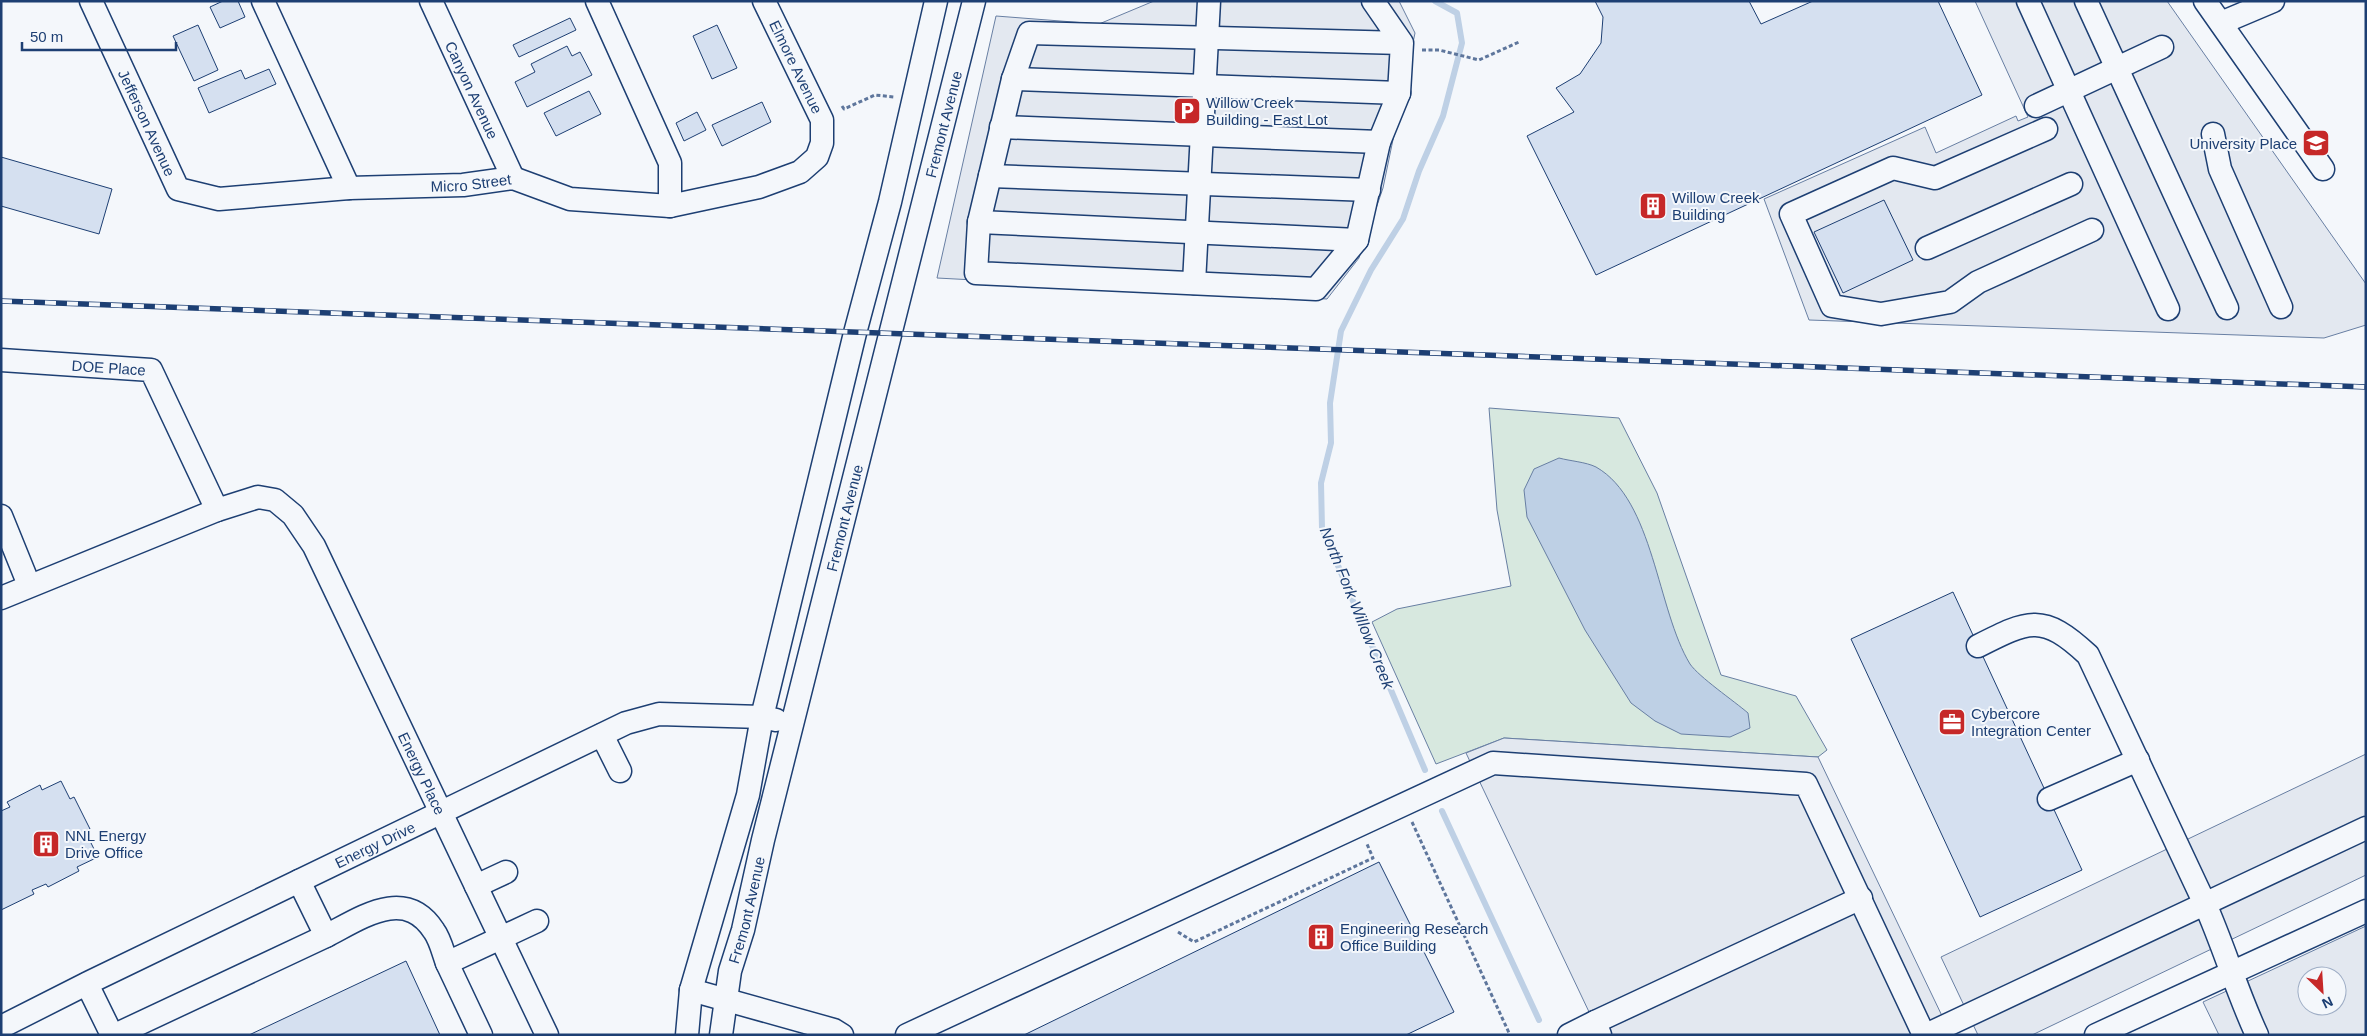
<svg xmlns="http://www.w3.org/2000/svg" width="2367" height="1036" viewBox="0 0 2367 1036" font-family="Arial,sans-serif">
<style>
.green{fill:#d7e8df;stroke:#687fa3}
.parking{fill:#e3e8f0;stroke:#687fa3;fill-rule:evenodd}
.water{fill:#bed0e5;stroke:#687fa3}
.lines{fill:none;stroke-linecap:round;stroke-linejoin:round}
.stream{stroke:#bed0e5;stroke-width:6}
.building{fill:#d5e0f0;stroke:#1d3f73}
.minor-casing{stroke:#1d3f73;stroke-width:25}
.path{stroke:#5e769c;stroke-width:3;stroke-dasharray:4 2.5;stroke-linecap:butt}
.minor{stroke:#f4f7fb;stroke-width:22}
.rail-casing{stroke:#1d3f73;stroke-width:5.5}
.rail{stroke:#f4f7fb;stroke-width:4;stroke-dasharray:11;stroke-linecap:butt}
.labels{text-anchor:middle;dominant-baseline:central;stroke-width:4;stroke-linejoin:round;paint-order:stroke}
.street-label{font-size:15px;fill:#1d3f73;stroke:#f4f7fb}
.poi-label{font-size:15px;fill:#1d3f73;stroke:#f4f7fb;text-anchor:start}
.water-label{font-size:16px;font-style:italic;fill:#1d3f73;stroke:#f4f7fb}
</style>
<rect width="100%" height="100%" fill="#f4f7fb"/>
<!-- green -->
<polygon class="green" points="1489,408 1619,418 1657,493 1721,675 1796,696 1827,750 1818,757 1504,738 1436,764 1372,622 1397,609 1511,586 1497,510"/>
<!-- parking -->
<g class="parking">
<polygon points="1154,1 1399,1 1415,33 1383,188 1359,258 1327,299 937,278 996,16 1099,24"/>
<polygon points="1975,1 2167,1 2366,284 2366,325 2324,338 1809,320 1764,199 1925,127 1936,153 2016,116 2018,121 2028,117"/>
<polygon points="1504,738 1818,757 1944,1020 1938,1035 1600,1035 1466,753"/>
<polygon points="2366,754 2366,875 2032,1035 1978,1035 1941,957"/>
<path d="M2366,926V1035H2219L2203,1002ZM2307,976H2337V1006H2307Z"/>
</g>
<!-- water -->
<path class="water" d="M1559,458C1570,461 1586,462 1596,467C1654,500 1657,610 1690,664C1699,677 1734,701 1748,713L1750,728L1730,737L1681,734L1655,721L1631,703L1585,630L1527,517L1524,490L1534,469Z"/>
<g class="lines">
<!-- stream -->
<g class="stream">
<polyline points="1425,770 1322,528 1321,483 1331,443 1330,403 1341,331 1371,270 1403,219 1419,171 1443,116 1462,43 1457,13 1435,1"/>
<polyline points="1442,811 1539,1020"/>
</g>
</g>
<!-- building -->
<g class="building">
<polygon points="223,1 238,1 245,17 220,28 210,7"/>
<polygon points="1595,1 1749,1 1761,24 1813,1 1938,1 1982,95 1596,275 1527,136 1574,112 1556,88 1580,74 1601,43 1603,17"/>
<polygon points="570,18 576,30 519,57 513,45"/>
<polygon points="198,25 218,70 194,81 173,36"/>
<polygon points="717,25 737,68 712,79 693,36"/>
<polygon points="567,46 572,56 580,52 592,75 527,107 515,82 535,72 531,64"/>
<polygon points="269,69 276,84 209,113 198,88 241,70 245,79"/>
<polygon points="589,91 601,114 556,136 544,113"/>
<polygon points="762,102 771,122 722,146 712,125"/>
<polygon points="697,112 706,130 684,141 676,123"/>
<polygon points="1,157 112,189 99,234 1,206"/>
<polygon points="1884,200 1913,260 1843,293 1814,232"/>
<polygon points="1953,592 2082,870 1980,917 1851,639"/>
<polygon points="61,781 70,799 74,797 90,829 85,831 98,857 77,867 79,871 48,887 46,884 32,890 34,894 1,910 1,811 10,807 7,802 40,785 42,790"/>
<polygon points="1379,862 1454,1012 1406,1035 1024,1035"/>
<polygon points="406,961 440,1035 249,1035"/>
</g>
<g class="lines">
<!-- minor casing -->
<g class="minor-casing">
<g id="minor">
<path id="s1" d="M91,1L178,189L219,199L349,188L463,185L513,178L570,199L670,206L759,187L800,172L817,157L822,143V120L764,1"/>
<polyline points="263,1 349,188"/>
<path id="s2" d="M431,1L513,178"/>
<polyline points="597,1 670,163 670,206"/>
<polyline points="1373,1 1402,43 1399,93 1379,142 1357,240 1316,289 976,273 979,222 1013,79 1029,33 1402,43"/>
<polyline points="2028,1 2168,309"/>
<polyline points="2086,1 2227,308"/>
<polyline points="2205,1 2323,169"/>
<polyline points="2221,23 2273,1"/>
<polyline points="1013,79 1399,93"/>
<polyline points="2036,106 2162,47"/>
<polyline points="1001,127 1379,142"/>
<polyline points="2046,129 1935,178 1893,168 1791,214 1832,306 1881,314 1950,302 1978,282 2092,230"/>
<polyline points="2213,134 2220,169 2281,307"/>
<polyline points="990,176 1369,190"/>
<polyline points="979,222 1357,240"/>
<polyline points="1927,248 2071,184"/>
<polyline points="1194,283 1209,1"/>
<path id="s3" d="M1,360L151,370L217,510"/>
<polyline points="1,516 29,585"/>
<path id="s4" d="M1,598L217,510L258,497L275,500L293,515L314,546L547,1035"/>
<path d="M1978,646C2029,620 2043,613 2088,655L2205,904C2224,947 2237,992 2257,1035"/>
<polyline points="602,735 620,771"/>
<polyline points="2049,799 2138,760"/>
<path d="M299,881L326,936C361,918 405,886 434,931C440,939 443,952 447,963L537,921"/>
<polyline points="476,886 506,872"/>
<polyline points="447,963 481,1035"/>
<polyline points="87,984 112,1035"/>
<polyline points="691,990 834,1030 842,1035"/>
<polyline points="1595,1022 1861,898"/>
<path id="s5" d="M1,1027L90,982L626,723L659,714L762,717L776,720"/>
<polyline points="115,1035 326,936"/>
<polyline points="687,1035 691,990 748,795 762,717 855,333 890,202 936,1"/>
<path id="s6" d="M721,1035L730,971L743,930L763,840L974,1"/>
<polyline points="907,1035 1493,763 1806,784 1924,1035"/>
<polyline points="1569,1035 1595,1022 1600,1035"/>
<polyline points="1926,1035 2366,828"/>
<polyline points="2096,1035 2366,911"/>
</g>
</g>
<!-- path -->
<g class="path">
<polyline points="1422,50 1439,50 1479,60 1519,42"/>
<polyline points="842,106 844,109 875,95 894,97"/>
<polyline points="1412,822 1510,1035"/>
<polyline points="1178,932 1194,942 1373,858 1367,844"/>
</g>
<!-- minor -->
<use href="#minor" class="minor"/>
<!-- rail casing -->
<g class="rail-casing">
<polyline id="rail" points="1,301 2366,387"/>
</g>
<!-- rail -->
<use href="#rail" class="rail"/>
</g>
<!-- icons -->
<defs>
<g id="parking-square" transform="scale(1.4375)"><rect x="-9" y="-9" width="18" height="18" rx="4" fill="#c62828" stroke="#f4f7fb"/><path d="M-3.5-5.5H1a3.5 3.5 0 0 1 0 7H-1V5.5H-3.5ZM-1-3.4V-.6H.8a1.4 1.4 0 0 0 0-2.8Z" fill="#fff"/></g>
<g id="university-square" transform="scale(1.4375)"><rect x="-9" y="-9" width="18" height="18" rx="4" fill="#c62828" stroke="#f4f7fb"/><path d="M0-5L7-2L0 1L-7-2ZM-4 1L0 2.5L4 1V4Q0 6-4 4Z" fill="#fff"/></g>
<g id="building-square" transform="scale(1.4375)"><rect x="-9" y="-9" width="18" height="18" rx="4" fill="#c62828" stroke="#f4f7fb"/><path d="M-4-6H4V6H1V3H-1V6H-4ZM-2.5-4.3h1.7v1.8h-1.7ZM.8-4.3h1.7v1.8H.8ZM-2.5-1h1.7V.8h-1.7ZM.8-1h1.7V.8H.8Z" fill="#fff"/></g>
<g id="office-square" transform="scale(1.4375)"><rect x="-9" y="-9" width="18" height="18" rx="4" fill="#c62828" stroke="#f4f7fb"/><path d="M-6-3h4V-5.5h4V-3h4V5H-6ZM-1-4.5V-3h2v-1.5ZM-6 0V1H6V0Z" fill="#fff"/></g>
</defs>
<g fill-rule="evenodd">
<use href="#parking-square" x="1187" y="111"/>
<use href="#university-square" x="2316" y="143"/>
<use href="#building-square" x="1653" y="206"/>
<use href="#office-square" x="1952" y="722"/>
<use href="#building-square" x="46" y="844"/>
<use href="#building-square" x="1321" y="937"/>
</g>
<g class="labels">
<!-- street labels -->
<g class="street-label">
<text transform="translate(796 67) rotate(64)">Elmore Avenue</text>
<text stroke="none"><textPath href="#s2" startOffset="98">Canyon Avenue</textPath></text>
<text stroke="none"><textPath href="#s1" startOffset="134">Jefferson Avenue</textPath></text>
<text stroke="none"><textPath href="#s6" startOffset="938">Fremont Avenue</textPath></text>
<text stroke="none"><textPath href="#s1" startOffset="502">Micro Street</textPath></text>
<text stroke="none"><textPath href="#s3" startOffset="108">DOE Place</textPath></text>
<text stroke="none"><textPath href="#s6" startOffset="532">Fremont Avenue</textPath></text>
<text stroke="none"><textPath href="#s4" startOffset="606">Energy Place</textPath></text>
<text stroke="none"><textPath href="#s5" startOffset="416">Energy Drive</textPath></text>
<text stroke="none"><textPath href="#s6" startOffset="128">Fremont Avenue</textPath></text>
</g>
<!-- poi labels -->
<g class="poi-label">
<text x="1206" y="102">Willow Creek<tspan x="1206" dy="17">Building - East Lot</tspan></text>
<text x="2297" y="143" text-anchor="end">University Place</text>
<text x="1672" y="197">Willow Creek<tspan x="1672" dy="17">Building</tspan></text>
<text x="1971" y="713">Cybercore<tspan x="1971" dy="17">Integration Center</tspan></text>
<text x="65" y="835">NNL Energy<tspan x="65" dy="17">Drive Office</tspan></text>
<text x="1340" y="928">Engineering Research<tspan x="1340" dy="17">Office Building</tspan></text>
</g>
<!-- water labels -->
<g class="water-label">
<text transform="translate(1357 608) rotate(68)">North Fork Willow Creek</text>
</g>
</g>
<!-- border -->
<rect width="2367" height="1036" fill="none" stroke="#1d3f73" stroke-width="5"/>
<!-- north arrow -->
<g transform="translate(2322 991) rotate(155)"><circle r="24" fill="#f4f7fb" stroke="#9eadc5"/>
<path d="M0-4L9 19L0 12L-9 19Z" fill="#c62828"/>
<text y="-8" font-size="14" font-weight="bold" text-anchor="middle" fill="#1d3f73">N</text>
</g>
<!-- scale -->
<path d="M22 42v8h154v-8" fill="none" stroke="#1d3f73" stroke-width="2.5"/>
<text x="30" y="42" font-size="15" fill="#1d3f73" stroke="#f4f7fb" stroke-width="4" paint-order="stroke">50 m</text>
</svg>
